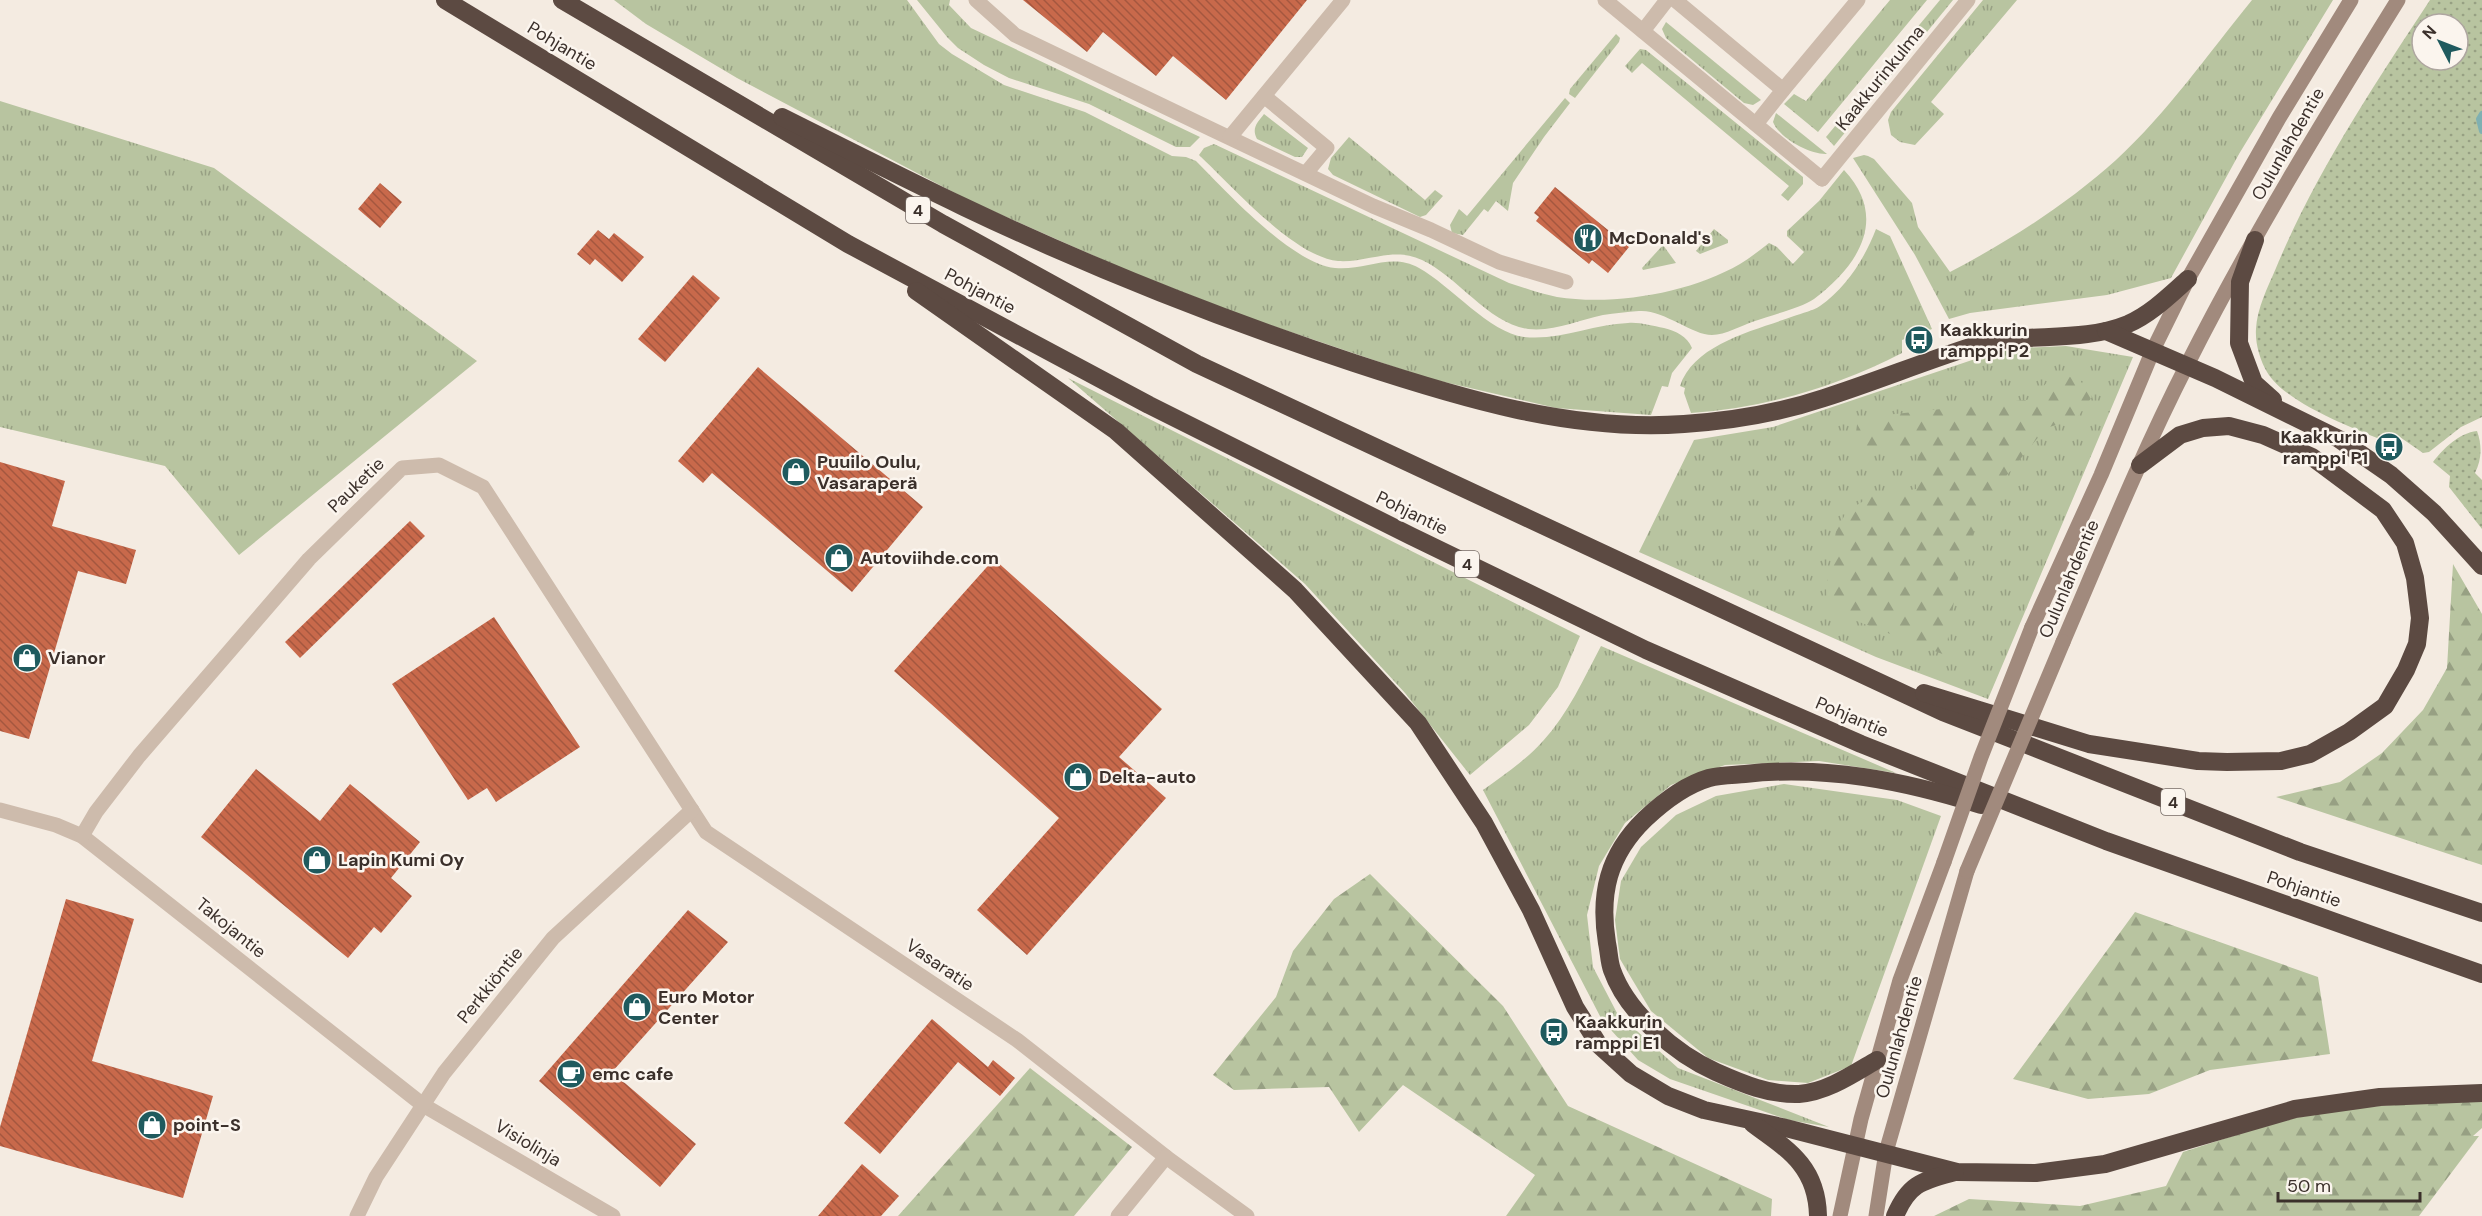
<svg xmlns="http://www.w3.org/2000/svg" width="2482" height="1216" viewBox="0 0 2482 1216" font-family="'DM Sans',sans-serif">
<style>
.grass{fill:url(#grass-tufts)}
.forest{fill:url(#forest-firs)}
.park{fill:url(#park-dots);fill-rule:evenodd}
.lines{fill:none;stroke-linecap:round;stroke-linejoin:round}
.stream{stroke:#7fb0b2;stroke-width:6}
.building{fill:url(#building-back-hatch)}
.minor{stroke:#cdbbac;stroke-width:15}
.tertiary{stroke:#cdbbac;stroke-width:15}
.secondary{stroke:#a18a7d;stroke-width:15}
.motorway{stroke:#5c4a42;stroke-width:18}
.secondary-bridge{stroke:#a18a7d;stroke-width:15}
.labels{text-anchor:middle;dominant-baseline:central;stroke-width:5;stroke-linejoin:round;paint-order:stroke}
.shield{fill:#fbf5ee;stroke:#756b66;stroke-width:1.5}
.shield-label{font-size:16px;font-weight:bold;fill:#3b302b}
.street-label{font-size:18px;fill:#3b302b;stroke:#fbf5ee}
.poi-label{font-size:18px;font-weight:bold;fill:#3b302b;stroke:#fbf5ee;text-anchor:start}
</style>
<defs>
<pattern id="grass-tufts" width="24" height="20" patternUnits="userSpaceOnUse" patternTransform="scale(1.5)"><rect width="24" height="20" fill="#b8c4a0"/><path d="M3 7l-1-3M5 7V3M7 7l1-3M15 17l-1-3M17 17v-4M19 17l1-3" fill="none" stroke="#97a083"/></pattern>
<pattern id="forest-firs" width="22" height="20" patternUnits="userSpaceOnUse" patternTransform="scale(1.5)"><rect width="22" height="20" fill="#b8c4a0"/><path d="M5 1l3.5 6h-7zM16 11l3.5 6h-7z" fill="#97a083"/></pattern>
<pattern id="park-dots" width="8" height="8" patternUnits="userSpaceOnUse" patternTransform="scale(1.5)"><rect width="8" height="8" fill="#b8c4a0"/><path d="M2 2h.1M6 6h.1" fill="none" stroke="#97a083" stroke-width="1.8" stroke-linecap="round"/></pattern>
<pattern id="building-back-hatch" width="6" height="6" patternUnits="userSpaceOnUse" patternTransform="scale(1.5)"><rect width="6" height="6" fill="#c8694b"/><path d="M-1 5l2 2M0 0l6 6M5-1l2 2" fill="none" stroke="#a4573f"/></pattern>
</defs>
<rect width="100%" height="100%" fill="#f4ebe1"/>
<!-- grass -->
<g class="grass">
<path d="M614,0H907L939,44L952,54L1004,85L1085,112L1172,156L1186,157L1196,161C1227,192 1292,264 1335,268C1365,271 1391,252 1419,268C1450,285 1490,333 1524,337C1559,341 1593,324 1628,323C1640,322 1652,326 1664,328C1676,331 1687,336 1692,348L1672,373L1668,387L1662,386L1651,415L1556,408L1427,378L1246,317L1126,270L970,201L737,78L646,24Z"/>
<polygon points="917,0 950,0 949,5 971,28 1200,137 1190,147 1176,147 1089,104 1009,78 984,65 958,48 947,37"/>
<polygon points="1890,0 1927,0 1818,132 1784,104 1794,94 1806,101"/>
<polygon points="1940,0 1953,0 1834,146 1826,137"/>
<polygon points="1983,0 2017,0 1931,102 1944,114 1915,145 1900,142 1891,135 1888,120 1891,112"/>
<path d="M2252,0H2333L2239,154L2171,278L2107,295L1970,313L1949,319L1915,255L1853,158L1864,155L1868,156L1874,159L1912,203L1918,227L1950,272C2009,241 2066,205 2116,160C2167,113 2208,54 2252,0Z"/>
<polygon points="1666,22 1761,100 1753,105 1744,103 1666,38 1662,29"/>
<polygon points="1616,34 1620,38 1619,42 1575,98 1569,94 1570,89"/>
<polygon points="1640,49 1646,50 1803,177 1803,184 1788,201 1781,195 1789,186 1642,63 1632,73 1625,66"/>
<polygon points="1565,98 1570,103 1544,137 1513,183 1508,211 1496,201 1488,212 1484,209 1463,235 1452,233 1450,225 1459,209 1467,216"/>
<polygon points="0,101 214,168 477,361 239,555 165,466 0,427"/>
<path d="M1776,113L1827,154C1810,155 1779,138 1773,122Z"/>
<path d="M1264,114L1308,148L1302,157H1295L1257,139C1251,128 1258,122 1264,114Z"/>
<polygon points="1349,137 1425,200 1435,190 1443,196 1426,215 1420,217 1333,175 1328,169 1331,158"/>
<path d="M1214,144L1509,283C1525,288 1541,294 1557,297C1614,306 1690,293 1740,264C1750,258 1760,250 1769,243L1777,247L1793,264L1804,252L1787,236V231L1819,201L1844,170C1889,218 1859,265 1814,299C1801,308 1771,315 1755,321C1742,325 1725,335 1712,335C1692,335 1663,309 1639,311C1627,312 1615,313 1603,315C1578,320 1554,332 1528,329C1489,324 1457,276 1422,260C1393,246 1367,263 1338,261C1294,257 1230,184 1199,155L1204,148Z"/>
<polygon points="1714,229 1728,240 1728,243 1700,254 1696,251"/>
<path d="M1876,229L1890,236L1932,329L1902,340V353C1836,387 1765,408 1691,413L1684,393L1685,388L1680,386C1694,343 1757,330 1794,316C1802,313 1813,311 1820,306C1846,288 1865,258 1876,229Z"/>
<polygon points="1663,245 1676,263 1643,270 1642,268"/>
<polygon points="2066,346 2133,357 1988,699 1876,657 1639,552 1694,440 1773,427 1984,356 2018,348"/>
<polygon points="1068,378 1580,636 1558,687 1529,725 1470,775 1405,693 1305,584"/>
<path d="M1601,646L1896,773L1819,761L1725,765L1671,785L1625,823L1599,866L1587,915L1593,967L1617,1013L1678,1068L1829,1127L1789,1120L1670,1079L1638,1060L1602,1020L1483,790C1504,775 1526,760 1543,741C1568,714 1584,678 1601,646Z"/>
<polygon points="1784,784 1897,800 1941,816 1851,1066 1808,1083 1768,1080 1708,1058 1651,1011 1620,959 1615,920 1621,881 1641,847 1676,815 1716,796"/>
</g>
<!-- forest -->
<g class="forest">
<polygon points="2054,373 2079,379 2092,397 2076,419 2046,428 1987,499 1960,566 1945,655 1828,610 1826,588 1836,531 1847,511 1872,496 1916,489 1918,450 1854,446 1858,418 2034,399"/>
<polygon points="2453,564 2482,614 2482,865 2276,797 2340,782 2382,753 2423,710 2447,668"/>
<polygon points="1370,874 1503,1006 1568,1106 1772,1199 1771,1216 1506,1216 1535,1175 1403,1085 1359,1132 1329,1087 1234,1090 1213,1075 1276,997 1293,951 1334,899"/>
<polygon points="2135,912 2318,977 2330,1054 2210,1070 2149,1094 2088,1099 2013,1079"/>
<polygon points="1030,1068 1132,1147 1074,1216 898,1216"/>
<polygon points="2435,1101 2482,1102 2482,1128 2473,1136 2479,1136 2419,1216 1934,1216 1969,1199 2080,1206 2166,1186 2183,1152 2283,1120 2346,1109"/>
</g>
<!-- park -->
<g class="park">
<path d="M2430,0H2482V417L2461,427L2429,452L2423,453L2394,433L2387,442C2355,429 2285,403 2267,372C2260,360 2255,343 2256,329C2257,308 2268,287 2276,268C2315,174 2374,85 2430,0ZM2422,24H2458V60H2422Z"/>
<path d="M2477,431C2482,445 2482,459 2475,473L2482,480V529L2449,487L2450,476L2433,462C2444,448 2459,433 2477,431Z"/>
</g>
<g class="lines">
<!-- stream -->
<polyline class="stream" points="2482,114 2479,119 2482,131"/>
</g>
<!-- building -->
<g class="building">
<polygon points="1023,0 1307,0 1226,100 1173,56 1156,76 1103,32 1087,52"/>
<polygon points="380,183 402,202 380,228 358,209"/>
<polygon points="1555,187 1629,247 1608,273 1592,260 1589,264 1536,221 1539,217 1534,213"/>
<polygon points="598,230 609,239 614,233 644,257 622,282 595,259 590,265 577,254"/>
<polygon points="693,275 720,298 665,362 638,339"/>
<polygon points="758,367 923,507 852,592 712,473 703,483 678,461"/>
<polygon points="0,462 65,481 52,526 136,550 126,584 78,571 29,739 0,731"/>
<polygon points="410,521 425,536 300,658 285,642"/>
<polygon points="994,559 1162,709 1119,757 1166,798 1027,955 977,910 1059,818 894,671"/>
<polygon points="494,617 580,747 496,802 487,788 468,800 392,684"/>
<polygon points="256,769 320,821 350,784 420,842 391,878 412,896 381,933 374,927 348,958 201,837"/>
<polygon points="66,899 134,919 92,1061 213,1096 183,1198 0,1146 0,1127"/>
<polygon points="688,910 728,942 612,1072 696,1144 660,1187 539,1081"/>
<polygon points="932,1019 988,1067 993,1060 1015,1078 1000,1096 958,1062 880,1154 844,1123"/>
<polygon points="862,1164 899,1196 881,1216 818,1216"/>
</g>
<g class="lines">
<!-- minor -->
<g class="minor">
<polyline points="976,0 1015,35 1211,129 1373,206 1431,230 1499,262 1566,282"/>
<polyline points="1605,0 1822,179"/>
<polyline points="1675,0 1783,90 1756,124"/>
<polyline points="1643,31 1667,0"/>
<polyline points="1783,90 1858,0"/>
<polyline points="1264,96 1327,148 1306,173"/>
<polyline points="1230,137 1343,0"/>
<polyline points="0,810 56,825 82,836 423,1105 613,1216"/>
<polyline points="82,836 96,812 139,756 309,559 402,468 439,465 483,487 706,832 1017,1040 1166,1157"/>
<polyline points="357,1216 376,1177 444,1073 553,938 692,810"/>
<polyline points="1118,1216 1166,1157 1247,1216"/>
</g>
<!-- tertiary -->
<polyline class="tertiary" points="1822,179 1968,0"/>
<!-- secondary -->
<g class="secondary">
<polyline points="2032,627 2101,475 2153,350 2188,279 2279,118 2351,0"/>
<path d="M2063,642C2103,549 2141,455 2187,365C2250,240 2324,119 2398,0"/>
<polyline points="1840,1216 1861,1119 1900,980 1944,862"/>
<polyline points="1876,1216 1886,1152 1967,871"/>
</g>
<!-- motorway -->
<g class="motorway">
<polyline points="445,0 848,244 1149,405 1411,536 1646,650 1861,744 2106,841 2482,974"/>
<polyline points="562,0 943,224 1197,364 1943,712 2300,852 2482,913"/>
<path d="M782,117C842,147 903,178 964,207C1090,267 1221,319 1354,363C1460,398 1571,432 1684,424C1731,421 1779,413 1824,398C1874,382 1923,362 1973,346C2024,331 2079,344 2128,324C2151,314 2170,295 2188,279"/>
<polyline points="2255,240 2240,282 2239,343 2254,383 2273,400"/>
<polyline points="916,291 1116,431 1295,590 1418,723 1484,823 1531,910 1575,1007 1599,1045 1631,1074 1668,1096 1704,1110 1782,1127 1957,1172 2036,1173 2105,1164 2295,1109 2380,1097 2482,1093"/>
<polyline points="2106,331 2215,378 2339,439 2391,475 2434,513 2482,566"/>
<polyline points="1924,693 2089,744 2198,761 2227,762 2281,761 2310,754 2349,732 2385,706 2406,670 2417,644 2420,618 2415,578 2405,543 2383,510 2312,457 2263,435 2229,426 2203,428 2180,435 2140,465"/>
<path d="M1877,1060C1853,1074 1827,1092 1799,1094C1769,1095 1743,1084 1716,1072C1676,1054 1627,1013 1612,970C1609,962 1609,952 1607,943C1599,894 1608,855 1645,819C1663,802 1685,785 1709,778C1720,775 1734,775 1745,774C1825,765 1905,781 1981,805"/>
<path d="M1753,1124C1789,1150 1817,1167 1818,1216"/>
<path d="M1895,1216C1909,1183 1922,1181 1955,1172"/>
</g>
<!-- secondary-bridge -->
<g class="secondary-bridge">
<polyline points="1944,862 1981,757 2032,627"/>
<polyline points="1967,871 2063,642"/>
</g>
</g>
<!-- icons -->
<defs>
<g id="restaurant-disc" transform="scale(1.5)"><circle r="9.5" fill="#1f5a5e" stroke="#fbf5ee"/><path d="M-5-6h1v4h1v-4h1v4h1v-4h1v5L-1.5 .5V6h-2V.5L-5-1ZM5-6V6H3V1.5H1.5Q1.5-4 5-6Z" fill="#fff"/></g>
<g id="bus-disc" transform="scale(1.5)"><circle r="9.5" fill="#1f5a5e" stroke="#fbf5ee"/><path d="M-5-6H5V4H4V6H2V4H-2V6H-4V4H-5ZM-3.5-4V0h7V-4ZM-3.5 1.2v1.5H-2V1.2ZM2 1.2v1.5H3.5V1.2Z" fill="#fff"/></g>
<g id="shop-disc" transform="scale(1.5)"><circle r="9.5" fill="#1f5a5e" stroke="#fbf5ee"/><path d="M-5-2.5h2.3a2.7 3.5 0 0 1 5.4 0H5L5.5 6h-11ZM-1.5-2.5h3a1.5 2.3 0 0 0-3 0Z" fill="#fff"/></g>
<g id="cafe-disc" transform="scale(1.5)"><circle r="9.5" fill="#1f5a5e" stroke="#fbf5ee"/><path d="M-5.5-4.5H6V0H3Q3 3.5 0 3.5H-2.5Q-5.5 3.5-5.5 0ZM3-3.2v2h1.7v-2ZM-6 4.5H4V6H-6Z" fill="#fff"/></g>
</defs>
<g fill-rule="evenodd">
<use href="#restaurant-disc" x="1588" y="238"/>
<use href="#bus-disc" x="1919" y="340"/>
<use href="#bus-disc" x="2389" y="447"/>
<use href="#shop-disc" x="796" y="472"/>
<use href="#shop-disc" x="839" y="558"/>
<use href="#shop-disc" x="27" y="658"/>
<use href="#shop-disc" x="1078" y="777"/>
<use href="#shop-disc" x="317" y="860"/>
<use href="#shop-disc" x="637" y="1007"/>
<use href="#bus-disc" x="1554" y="1032"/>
<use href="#cafe-disc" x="571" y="1074"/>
<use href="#shop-disc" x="152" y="1125"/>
</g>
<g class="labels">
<!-- shield labels -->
<g class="shield">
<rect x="906" y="197" width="24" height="26" rx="4.5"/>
<rect x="1455" y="551" width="24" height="26" rx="4.5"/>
<rect x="2161" y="789" width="24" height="26" rx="4.5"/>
</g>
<g class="shield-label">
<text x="918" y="210">4</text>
<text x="1467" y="564">4</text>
<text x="2173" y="802">4</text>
</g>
<!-- street labels -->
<g class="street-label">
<text transform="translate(562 46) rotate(31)">Pohjantie</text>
<text transform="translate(1880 78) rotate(-51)">Kaakkurinkulma</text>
<text transform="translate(2288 144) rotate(-60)">Oulunlahdentie</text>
<text transform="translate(980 291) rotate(28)">Pohjantie</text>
<text transform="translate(356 485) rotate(-44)">Pauketie</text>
<text transform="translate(1412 513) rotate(26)">Pohjantie</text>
<text transform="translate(2069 579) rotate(-67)">Oulunlahdentie</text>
<text transform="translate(1852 717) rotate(23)">Pohjantie</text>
<text transform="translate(2304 889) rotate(19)">Pohjantie</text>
<text transform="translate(231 928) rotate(39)">Takojantie</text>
<text transform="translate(940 965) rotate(34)">Vasaratie</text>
<text transform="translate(490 985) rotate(-51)">Perkkiöntie</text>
<text transform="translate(1899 1037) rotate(-74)">Oulunlahdentie</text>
<text transform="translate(528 1143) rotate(31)">Visiolinja</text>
</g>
<!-- poi labels -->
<g class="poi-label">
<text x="1609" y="238">McDonald's</text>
<text x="1940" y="330">Kaakkurin<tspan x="1940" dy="21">ramppi P2</tspan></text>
<text x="2368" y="437" text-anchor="end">Kaakkurin<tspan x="2368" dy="21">ramppi P1</tspan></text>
<text x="817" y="462">Puuilo Oulu,<tspan x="817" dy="21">Vasaraperä</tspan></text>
<text x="860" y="558">Autoviihde.com</text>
<text x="48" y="658">Vianor</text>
<text x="1099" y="777">Delta-auto</text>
<text x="338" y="860">Lapin Kumi Oy</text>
<text x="658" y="997">Euro Motor<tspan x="658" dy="21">Center</tspan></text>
<text x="1575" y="1022">Kaakkurin<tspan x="1575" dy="21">ramppi E1</tspan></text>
<text x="592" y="1074">emc cafe</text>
<text x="173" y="1125">point-S</text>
</g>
</g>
<!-- north arrow -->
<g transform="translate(2440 42) rotate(312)"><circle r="28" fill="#fbf5ee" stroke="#aea6a0" stroke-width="1.5"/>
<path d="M0-4.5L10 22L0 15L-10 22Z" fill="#1f5a5e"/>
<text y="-9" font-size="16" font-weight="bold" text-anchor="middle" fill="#3b302b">N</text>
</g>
<!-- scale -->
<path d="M2278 1192v9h142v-9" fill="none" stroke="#3b302b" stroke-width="3"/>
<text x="2287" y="1192" font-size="18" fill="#3b302b" stroke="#fbf5ee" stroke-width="4.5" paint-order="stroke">50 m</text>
</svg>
